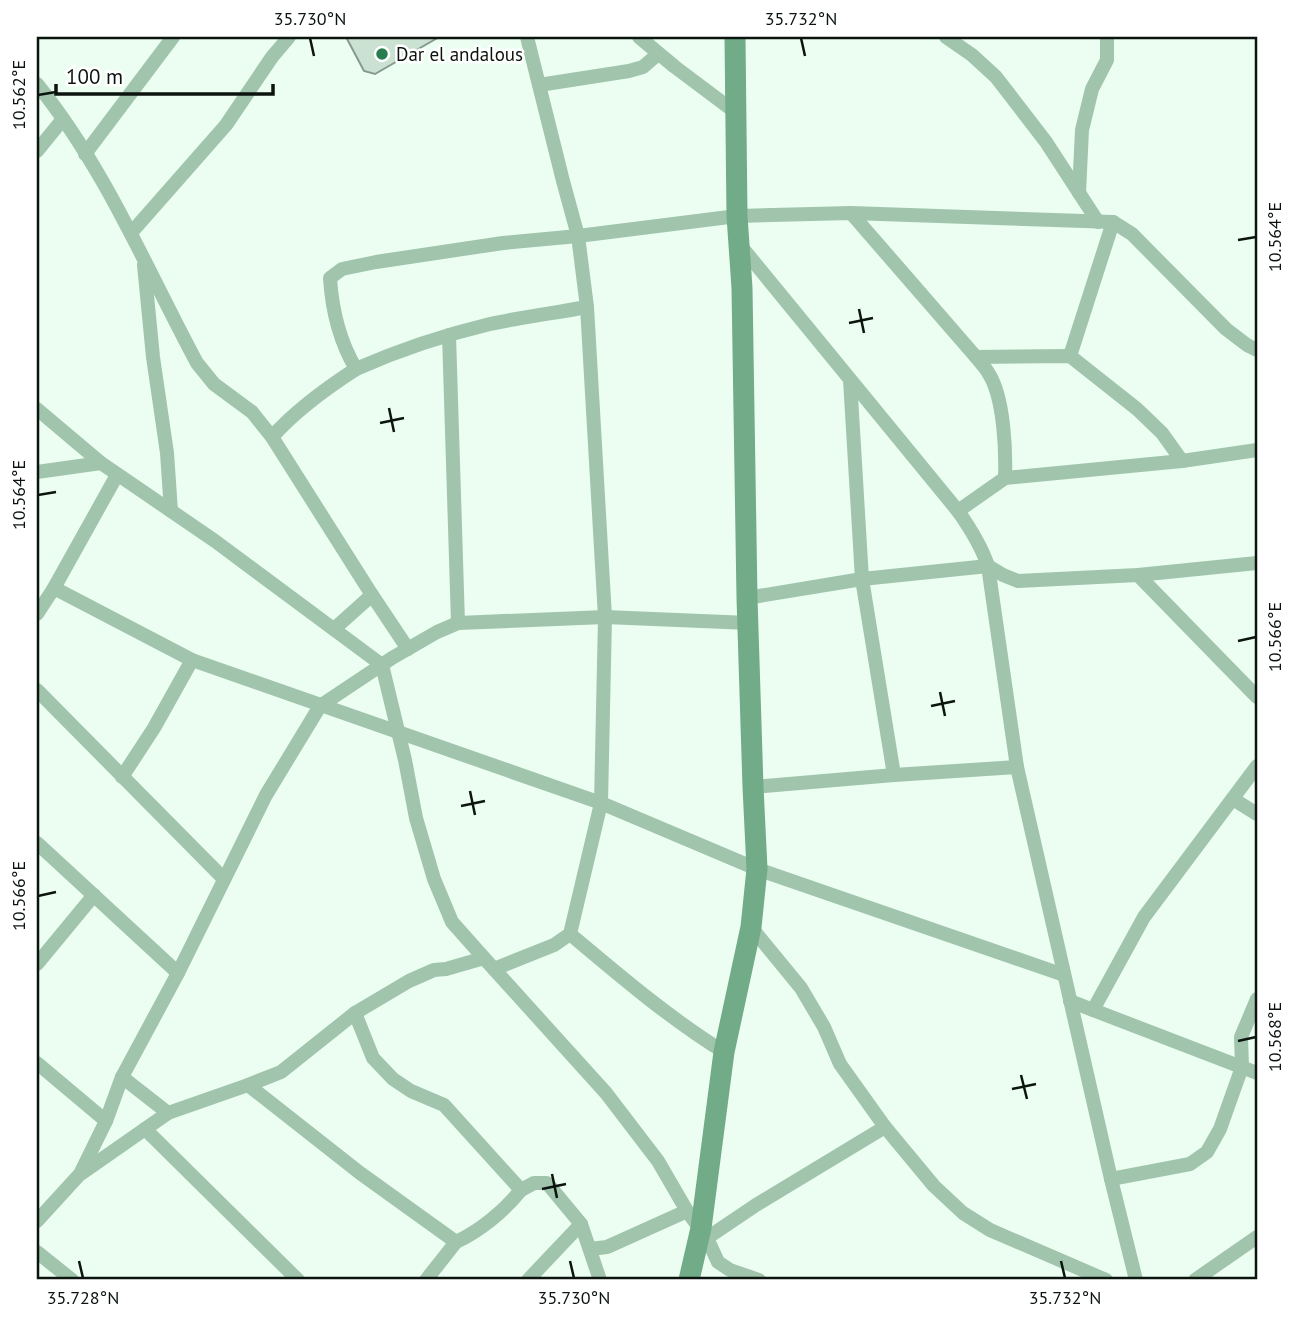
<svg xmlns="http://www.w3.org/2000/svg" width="1294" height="1317" viewBox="0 0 1294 1317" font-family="'PT Sans',sans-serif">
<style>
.building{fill:#cbe1d2;stroke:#879b8d;stroke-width:2}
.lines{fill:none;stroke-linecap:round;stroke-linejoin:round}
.street{stroke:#a0c5ac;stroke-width:14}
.secondary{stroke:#72ab87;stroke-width:21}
.ticks{fill:none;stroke:#0c140f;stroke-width:2.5}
.poi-dot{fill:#287d50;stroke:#fff;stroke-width:2.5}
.labels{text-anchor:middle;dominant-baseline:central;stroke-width:5;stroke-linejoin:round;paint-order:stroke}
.poi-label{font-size:19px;fill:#0c140f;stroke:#fff;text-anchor:start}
.neatline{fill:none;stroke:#0c140f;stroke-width:2.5}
.ticks-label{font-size:18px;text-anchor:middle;fill:#0c140f}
</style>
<rect width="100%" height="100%" fill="#ecfef2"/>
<!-- building -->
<polygon class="building" points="346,37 439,37 375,74 364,71"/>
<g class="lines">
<!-- street -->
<g class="street">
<polyline points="639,37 675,67 735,112"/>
<polyline points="946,37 972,55 996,77 1046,142 1098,222"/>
<path d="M37,84C105,168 146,268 197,363L214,384L252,412L272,437L372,595L408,649"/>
<polyline points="539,85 629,71 643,67 658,54"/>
<polyline points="37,151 63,119"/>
<polyline points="85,154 173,37"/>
<polyline points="1079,193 1082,130 1092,89 1107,60 1107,37"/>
<path d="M851,213L976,357C980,362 986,368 989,374C1004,398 1006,450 1005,478"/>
<polyline points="131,233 226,125 272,57 289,37"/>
<path d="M740,245L958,511C970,528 981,545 988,566L1017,767L1111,1179L1136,1280"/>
<polyline points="144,265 153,357 167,453 171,511"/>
<polyline points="449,335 458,623"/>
<polyline points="1070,356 1113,222"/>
<polyline points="976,357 1070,356 1137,409 1162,433 1182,461"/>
<path d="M356,369C399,350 444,335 490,324C522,317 555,313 587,307"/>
<polyline points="850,380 862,579 894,775"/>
<polyline points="37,409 101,463 215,541 382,665 405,760 416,818 434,879 452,922 484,958 606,1093 658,1161 687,1211 707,1238 718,1262 730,1270 759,1280"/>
<path d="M272,437C296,410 325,389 356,369C340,342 332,310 330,278L342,269L376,262L503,243L578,236L737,216L851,213L1113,222L1132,234L1226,329L1247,345L1257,350"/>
<polyline points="37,472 101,463"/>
<polyline points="958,511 1005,478 1182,461 1257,450"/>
<polyline points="1138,575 1257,697"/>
<polyline points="54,588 117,475"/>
<polyline points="747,598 862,579 988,566 1003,575 1018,581 1138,575 1257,563"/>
<polyline points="37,614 54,588 192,660 601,803 757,869 1064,975"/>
<polyline points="334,629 372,595"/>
<polyline points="37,690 224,879"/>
<polyline points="122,777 154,728 192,660"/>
<polyline points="753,787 894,775 1017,767"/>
<polyline points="1233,799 1257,814"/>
<polyline points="37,843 178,973"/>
<polyline points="751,927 801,988 824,1027 840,1064 885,1127 934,1186 963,1213 990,1230 1106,1280"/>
<path d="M570,934C620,976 669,1018 724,1052"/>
<polyline points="37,964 94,895"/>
<polyline points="494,969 554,945 570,934 601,803 605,617 587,307 578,236 563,181 527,37"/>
<polyline points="1070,1001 1093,1010 1144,917 1257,766"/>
<polyline points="1093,1010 1257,1073"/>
<polyline points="355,1013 373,1058 393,1079 411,1091 444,1105 521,1190 534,1183 547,1183 581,1224"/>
<polyline points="37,1063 106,1121"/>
<polyline points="122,1077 168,1113"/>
<polyline points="248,1085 281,1072 355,1013 409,981 434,970 446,969 484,958"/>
<polyline points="145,1129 298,1280"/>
<polyline points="82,1173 168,1113 248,1085 360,1173 456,1242 426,1280"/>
<polyline points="1111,1179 1190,1164 1207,1152 1220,1129 1242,1067 1241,1037 1257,999"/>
<polyline points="37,1221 80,1174 106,1121 122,1077 178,973 266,795 320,706 392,658 437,632 458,623 605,617 749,623"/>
<polyline points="707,1238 756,1205 885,1127"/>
<path d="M456,1242C480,1231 504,1211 521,1190"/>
<polyline points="590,1249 607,1247 687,1211"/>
<polyline points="37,1252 72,1280"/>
<polyline points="528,1280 581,1224 600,1280"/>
<polyline points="1195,1280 1257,1237"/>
</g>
<!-- secondary -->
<polyline class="secondary" points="689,1280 701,1228 724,1052 751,927 757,869 753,787 747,598 742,288 737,216 735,37"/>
</g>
<!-- ticks -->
<path class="ticks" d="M310,38L314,56M801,38L805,56M38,95L56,92M1238,240L1256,237M859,309L864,333M849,323L873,318M389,408L394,432M380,423L404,418M38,495L56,492M1238,641L1256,637M940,692L945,716M931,706L955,701M470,791L475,815M461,806L485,801M38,896L56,892M1238,1041L1256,1037M1021,1075L1027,1099M1012,1089L1036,1084M552,1174L557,1198M542,1189L566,1184M79,1261L83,1278M570,1261L574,1278M1061,1261L1065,1278"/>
<!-- markers -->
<circle class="poi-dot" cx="382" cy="54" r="7"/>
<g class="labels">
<!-- poi labels -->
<g class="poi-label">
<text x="396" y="54">Dar el andalous</text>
</g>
</g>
<!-- border -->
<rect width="1294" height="1317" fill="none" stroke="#ffffff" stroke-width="77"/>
<!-- scale -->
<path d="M56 84v10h217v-10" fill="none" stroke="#0c140f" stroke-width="3.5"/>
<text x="66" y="84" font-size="21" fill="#0c140f" stroke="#ffffff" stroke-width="5" paint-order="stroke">100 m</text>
<rect x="38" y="38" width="1218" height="1240" class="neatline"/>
<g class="ticks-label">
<text x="310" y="25">35.730°N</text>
<text x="801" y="25">35.732°N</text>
<text transform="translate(19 95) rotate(-90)" y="6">10.562°E</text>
<text transform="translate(1275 237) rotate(-90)" y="6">10.564°E</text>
<text transform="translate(19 495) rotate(-90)" y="6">10.564°E</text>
<text transform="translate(1275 637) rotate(-90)" y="6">10.566°E</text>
<text transform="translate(19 896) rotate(-90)" y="6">10.566°E</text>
<text transform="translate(1275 1037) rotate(-90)" y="6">10.568°E</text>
<text x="83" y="1304">35.728°N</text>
<text x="574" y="1304">35.730°N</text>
<text x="1065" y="1304">35.732°N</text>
</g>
</svg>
